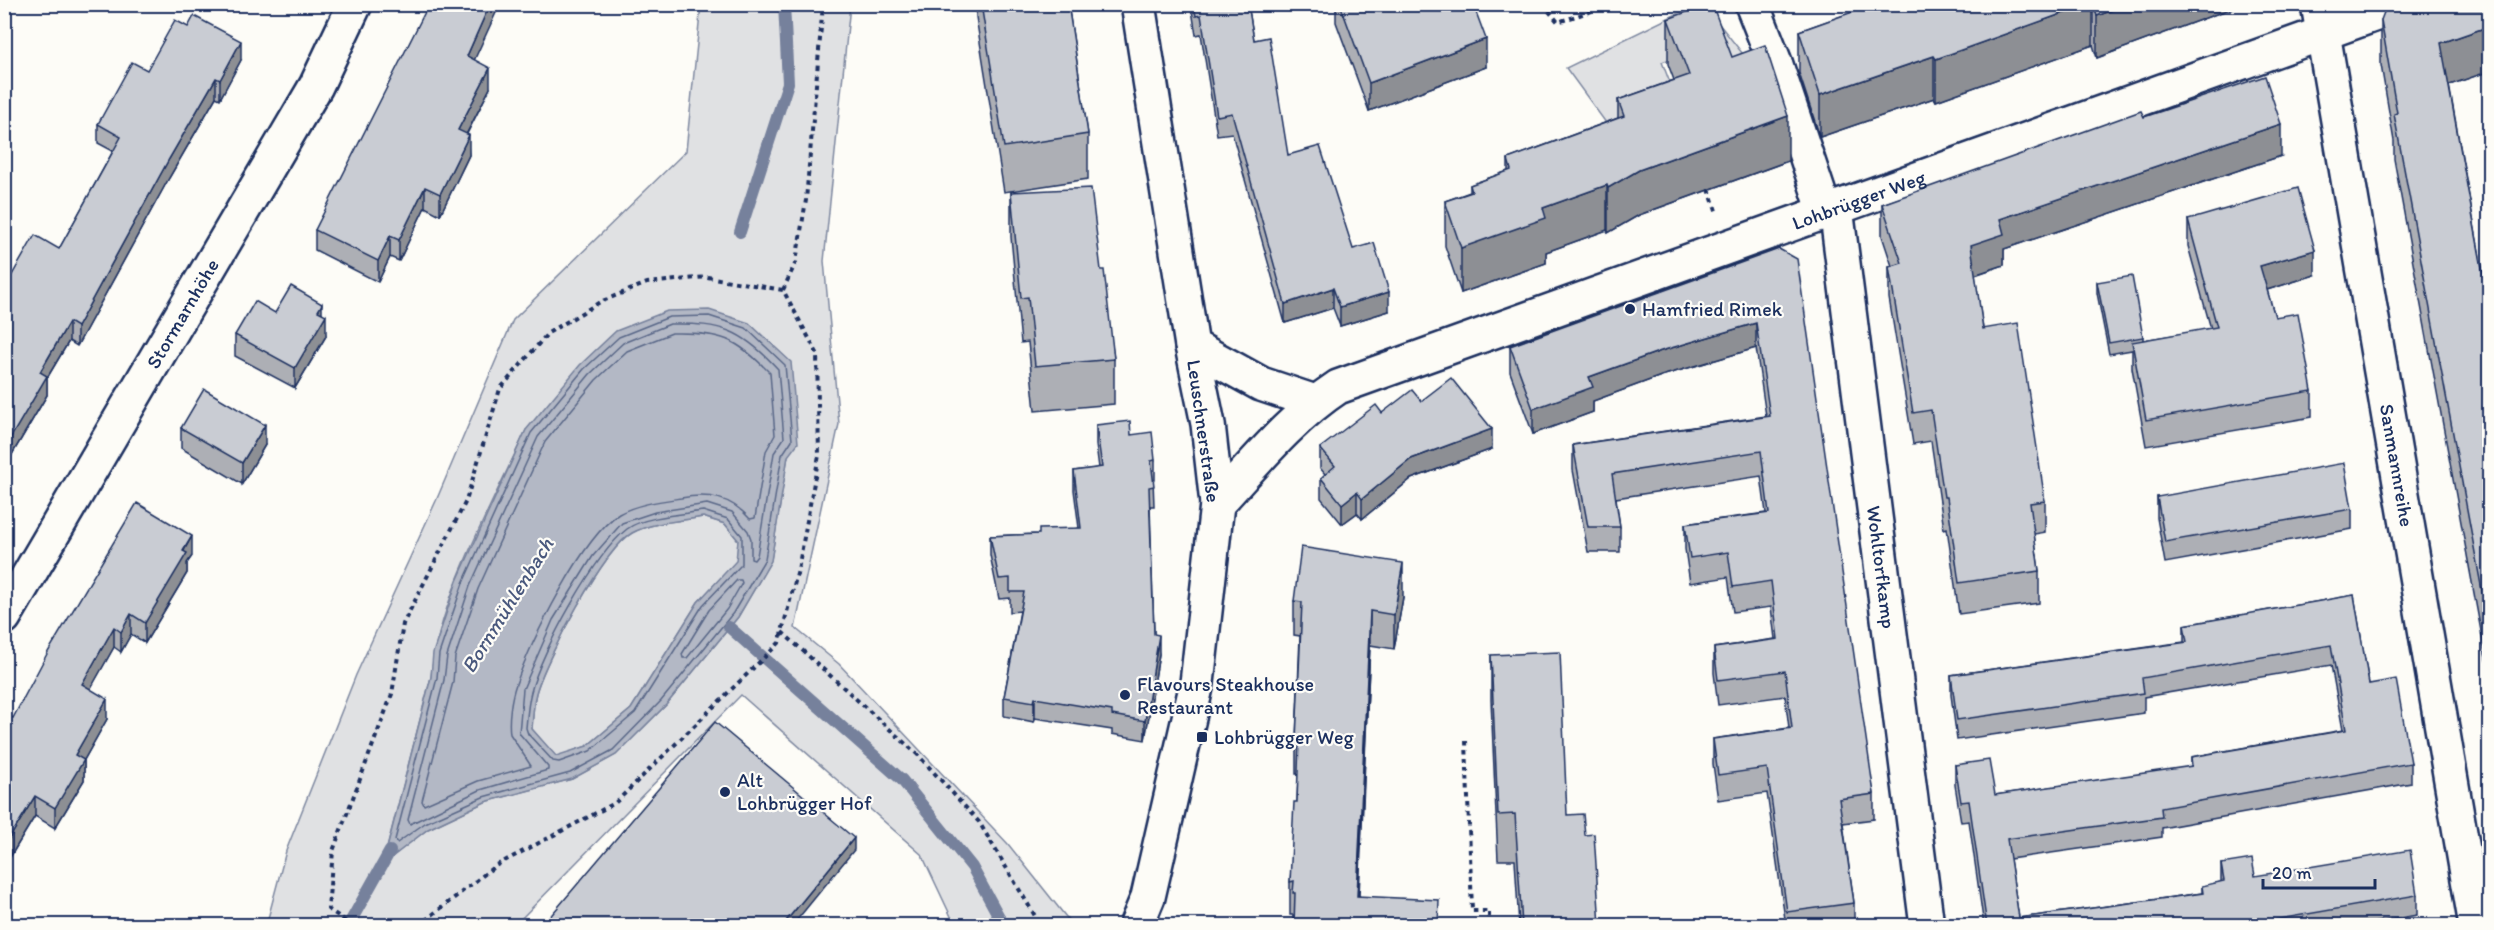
<svg xmlns="http://www.w3.org/2000/svg" width="2494" height="930" viewBox="0 0 2494 930" font-family="Itim,sans-serif">
<style>
.green{fill:#e0e1e3;stroke:#7e88a0;stroke-width:1.5;fill-rule:evenodd}
.water{fill:#b3b8c5;stroke:#76819c;stroke-width:1.5;fill-rule:evenodd}
.lines{fill:none;stroke-linecap:round;stroke-linejoin:round}
.shore{stroke:#586687;stroke-width:1.5}
.stream{stroke:#76819c;stroke-width:12}
.minor-casing{stroke:#1b2f5e;stroke-width:38}
.path{stroke:#1b2f5e;stroke-width:4;stroke-dasharray:4.5 4.5;stroke-linecap:butt}
.minor{stroke:#fdfcf7;stroke-width:33}
.wall{fill:#adafb5;stroke:#1b2f5e;stroke-width:1.5}
.shaded-wall{fill:#8d8f94;stroke:#1b2f5e;stroke-width:1.5}
.building{fill:#c9ccd3;stroke:#1b2f5e;stroke-width:1.5}
.poi-dot{fill:#1b2f5e;stroke:#fdfcf7;stroke-width:2}
.labels{text-anchor:middle;dominant-baseline:central;stroke-width:4.5;stroke-linejoin:round;paint-order:stroke}
.street-label{font-size:20px;fill:#1b2f5e;stroke:#fdfcf7}
.poi-label{font-size:20px;fill:#1b2f5e;stroke:#fdfcf7;text-anchor:start}
.water-label{font-size:21px;font-style:italic;fill:#49587d;stroke:#fdfcf7}
</style>
<rect width="100%" height="100%" fill="#fdfcf7"/>
<filter id="ink" filterUnits="userSpaceOnUse"><feTurbulence type="fractalNoise" baseFrequency=".0167" numOctaves="2"/><feDisplacementMap in="SourceGraphic" scale="12" xChannelSelector="R" yChannelSelector="G"/><feConvolveMatrix kernelMatrix="1 2 1 2 8 2 1 2 1" color-interpolation-filters="sRGB"/></filter>
<g filter="url(#ink)">
<!-- green -->
<g class="green">
<path d="M701,5H850L824,261L839,424L795,628L839,664L1008,844L1070,922L1069,925H955L922,855L741,695L515,925L266,926L286,851L356,675L436,501L513,320L686,151ZM526,430L788,456L771,560L738,617L666,705L616,755L572,779L485,802L428,829L383,863L431,677C438,600 494,501 526,430Z"/>
<polygon points="1695,5 1704,5 1758,73 1710,44 1662,62 1683,117 1609,127 1566,68"/>
<path d="M703,517L725,524L738,540L737,561L698,602L631,709L587,746L556,757L532,729C533,718 533,705 536,693C545,660 604,549 632,533C652,522 681,521 703,517Z"/>
</g>
<!-- water -->
<path class="water" d="M709,310L749,323L791,362L798,443L788,456L771,561L738,617L666,705L616,755L572,779L485,802L428,829L383,864L431,677L433,653L457,581L526,430L580,365L616,331L667,311ZM703,517L725,524L738,540L736,561L698,602L631,709L587,746L556,756L532,729C533,717 533,704 536,693C545,660 604,549 632,533C652,522 681,521 703,517Z"/>
<g class="lines">
<!-- shore -->
<g class="shore">
<polygon points="709,316 746,328 785,365 792,440 782,455 765,559 733,613 661,701 613,750 570,773 483,797 425,823 397,843 395,840 437,678 439,654 463,583 531,433 584,369 619,337 669,317"/>
<path d="M670,324C723,323 742,330 778,369L784,438L774,453L757,556L754,560L751,559V539L748,531L732,512L707,504L655,512L622,523L593,556L553,620L523,689L519,733L548,767V770L480,790L410,824L408,820L444,680L447,656L470,586L538,437L590,374L623,343Z"/>
<path d="M672,333C721,332 736,338 770,373L775,435L766,451L755,518L750,519C731,497 709,493 681,498C661,501 637,504 619,514C582,537 531,642 516,684C511,698 508,720 510,734L531,766L478,781L424,805L422,801L453,682L455,657L478,589L545,442L596,380L627,351Z"/>
<path d="M703,511L728,519L742,536V564L703,605L635,713L590,751L559,762L553,761L528,734L526,728C527,716 528,703 531,692C541,652 595,554 627,529C642,517 683,514 703,511Z"/>
<polygon points="737,580 741,580 742,583 727,609 687,658 683,658 682,654 709,610"/>
</g>
<!-- stream -->
<g class="stream">
<polyline points="740,232 788,83 784,4"/>
<polyline points="729,627 902,780 972,867 1004,926"/>
<polyline points="348,926 390,851"/>
</g>
<!-- minor casing -->
<g class="minor-casing">
<g id="minor">
<polyline points="1752,4 1776,65 1825,212"/>
<path id="s1" d="M2318,4L2476,926"/>
<path id="s2" d="M1836,208L1927,926"/>
<polyline points="1192,346 1261,384 1315,402"/>
<path id="s3" d="M1217,504C1255,463 1291,418 1338,387L2404,4"/>
<path id="s4" d="M4,617L316,86L355,4"/>
<polyline points="1136,926 1148,897 1197,683 1217,504 1208,424 1192,346 1138,4"/>
</g>
</g>
<!-- path -->
<g class="path">
<polyline points="1543,4 1558,22 1613,4"/>
<polyline points="1709,189 1716,211 1719,210"/>
<polyline points="783,290 796,262 806,200 823,4"/>
<polyline points="782,632 917,754 979,822 1041,926"/>
<polyline points="1466,741 1472,911 1489,911 1489,926"/>
<polyline points="353,926 328,909 333,851 392,694 403,624 466,501 500,389 548,333 600,302 647,283 707,277 783,290"/>
<polyline points="418,926 495,866 615,803 779,643 798,570 819,455 817,353 783,290"/>
</g>
<!-- minor -->
<use href="#minor" class="minor"/>
</g>
<!-- wall -->
<g class="wall">
<polygon points="976,4 1068,4 1088,134 1088,179 1004,192 976,17"/>
<polygon points="1191,4 1248,4 1254,40 1288,155 1353,249 1389,311 1340,326 1333,308 1285,323 1232,133 1217,135 1201,34 1196,35"/>
<polygon points="1336,4 1478,4 1474,6 1486,67 1369,111 1336,22"/>
<polygon points="1875,4 2238,4 2238,6 2097,58 2093,45 1936,101 1934,98 1820,137 1799,73 1799,31"/>
<polygon points="2490,4 2490,71 2449,85 2490,312 2490,680 2394,159 2394,141 2381,65 2381,20"/>
<polygon points="1668,19 1732,57 1788,161 1639,215 1608,233 1607,230 1546,252 1546,263 1461,293 1445,246 1445,201 1470,192 1470,185 1508,171 1508,159 1618,118 1618,100 1674,80 1668,64"/>
<polygon points="241,60 220,99 216,97 169,178 77,346 69,341 47,378 47,395 4,468 59,249 113,151 98,143 98,124 147,70"/>
<polygon points="474,60 490,88 467,134 469,155 440,215 425,207 399,261 390,257 378,282 315,250 315,230"/>
<polygon points="2144,117 2281,156 2004,249 2004,265 1975,275 1983,329 2045,501 2045,532 2034,534 2039,571 2039,603 1959,614 1947,528 1944,529 1931,441 1913,444 1889,298 1889,267 1892,266 1882,236 1882,204"/>
<polygon points="1011,192 1101,270 1114,359 1114,404 1035,411 1028,342 1021,343 1011,237"/>
<polygon points="2188,220 2315,275 2267,290 2275,317 2312,391 2312,417 2146,446 2132,368 2132,350 2109,354 2097,293 2097,282 2143,337 2143,340 2211,329 2188,246"/>
<polygon points="1779,249 1874,794 1874,819 1843,823 1854,903 1854,926 1786,926 1767,793 1718,800 1713,764 1713,739 1789,728 1785,696 1718,705 1714,673 1714,648 1775,639 1771,607 1733,612 1728,577 1690,583 1685,549 1685,524 1766,513 1761,476 1616,498 1620,527 1620,552 1588,552 1573,470 1573,445 1766,416 1756,348 1661,376 1593,401 1593,412 1533,434 1510,372 1510,346"/>
<polygon points="275,313 322,313 326,336 295,388 235,356 235,335"/>
<polygon points="1421,401 1492,449 1411,479 1362,519 1357,513 1342,524 1321,498 1321,478 1325,474 1320,468 1320,448 1382,413"/>
<polygon points="1096,425 1131,435 1155,460 1155,480 1153,480 1154,506 1150,506 1154,634 1159,654 1145,740 1112,734 1112,730 1035,718 1034,722 1004,716 1004,697 1020,611 1010,612 1010,598 999,599 990,555 990,536 1039,534 1079,528 1074,490 1074,471 1099,468 1096,445"/>
<polygon points="181,428 265,445 242,484 181,448"/>
<polygon points="2157,497 2352,509 2352,529 2165,563 2157,518"/>
<polygon points="192,556 187,563 187,573 145,643 131,634 121,652 114,647 90,689 107,719 84,760 84,780 55,828 35,816 4,867 4,727 13,718"/>
<polygon points="2354,595 2369,684 2411,763 2411,783 2162,828 2162,837 2010,859 2019,918 2202,893 2202,886 2221,882 2221,864 2255,876 2417,895 2417,915 2356,926 1984,926 1969,821 1961,822 1955,785 1955,765 1995,795 2191,767 2191,757 2343,730 2331,665 2144,697 2144,713 1957,740 1951,695 1951,675 2184,642 2184,625"/>
<polygon points="1403,597 1394,649 1370,645 1359,896 1439,926 1293,926 1293,915 1290,915 1290,882 1297,802 1298,774 1296,774 1296,740 1300,636 1294,635 1294,601"/>
<polygon points="1491,655 1567,815 1585,835 1600,926 1519,926 1515,860 1498,860 1491,700"/>
</g>
<!-- shaded-wall -->
<g class="shaded-wall">
<polygon points="490,4 500,4 467,76 467,56"/>
<polygon points="2089,4 2093,4 2093,45 1936,101 1936,59"/>
<polygon points="2128,4 2238,4 2238,6 2097,58 2097,16"/>
<polygon points="2490,26 2490,71 2441,88 2441,43"/>
<polygon points="1486,39 1486,67 1369,111 1369,83"/>
<polygon points="241,41 241,60 220,99 220,80"/>
<polygon points="1934,56 1934,98 1820,137 1820,95"/>
<polygon points="490,68 490,88 458,150 458,130"/>
<polygon points="216,78 216,97 169,178 77,346 77,327 169,159"/>
<polygon points="1788,116 1788,161 1639,215 1608,233 1608,188 1639,170"/>
<polygon points="2281,124 2281,156 2004,249 2004,265 1971,276 1971,245 2000,219"/>
<polygon points="469,135 469,155 440,215 440,194"/>
<polygon points="1607,185 1607,230 1546,252 1546,263 1461,293 1461,248 1543,208"/>
<polygon points="425,187 425,207 399,261 399,240"/>
<polygon points="390,236 390,257 378,282 378,261"/>
<polygon points="2315,250 2315,275 2260,292 2260,266"/>
<polygon points="1333,288 1333,308 1285,323 1285,304"/>
<polygon points="1389,292 1389,311 1340,326 1340,307"/>
<polygon points="322,304 322,321 326,315 326,336 295,388 295,368 318,311"/>
<polygon points="69,322 69,341 47,378 47,395 4,468 4,449 40,372"/>
<polygon points="1756,323 1756,348 1661,376 1593,401 1593,412 1533,434 1533,409 1589,377 1661,351"/>
<polygon points="265,425 265,445 242,484 242,463"/>
<polygon points="1492,429 1492,449 1411,479 1362,519 1362,499 1411,459"/>
<polygon points="1357,492 1357,513 1342,524 1342,504"/>
<polygon points="192,536 192,556 187,563 187,573 145,643 145,623"/>
<polygon points="1403,563 1403,597 1394,649 1394,615"/>
<polygon points="1370,611 1370,645 1357,926 1357,896"/>
<polygon points="131,614 131,634 121,652 121,632"/>
<polygon points="114,627 114,647 82,704 82,684"/>
<polygon points="1159,635 1159,654 1145,740 1145,721"/>
<polygon points="1035,698 1035,718 1034,722 1034,702"/>
<polygon points="107,699 107,719 84,760 84,780 55,828 55,808 75,755"/>
<polygon points="35,796 35,816 4,867 4,847"/>
<polygon points="854,838 854,850 792,926 782,926"/>
</g>
<!-- building -->
<g class="building">
<polygon points="429,4 490,4 467,56 490,68 458,130 469,135 440,194 425,187 399,240 390,236 378,261 315,230"/>
<polygon points="981,4 1068,4 1088,134 1004,147"/>
<polygon points="1194,4 1248,4 1254,40 1269,37 1288,155 1320,146 1353,249 1374,243 1389,292 1340,307 1333,288 1285,304 1232,113 1217,116 1201,15 1196,16"/>
<polygon points="1340,4 1473,4 1486,39 1369,83"/>
<polygon points="1708,4 1712,4 1732,57 1765,45 1788,116 1639,170 1608,188 1607,185 1543,208 1546,218 1461,248 1445,201 1472,192 1470,185 1511,170 1508,159 1624,116 1618,100 1689,75 1668,19"/>
<polygon points="1875,4 2089,4 1936,59 1934,56 1820,95 1799,31"/>
<polygon points="2093,4 2128,4 2097,16"/>
<polygon points="2395,4 2490,4 2490,26 2441,43 2490,312 2490,634 2394,114 2397,113 2381,20 2386,7"/>
<polygon points="194,16 241,41 220,80 216,78 169,159 77,327 69,322 40,372 47,376 4,449 4,289 35,235 59,249 121,137 98,124 132,62 147,70 175,20 188,27"/>
<polygon points="2265,76 2281,124 2000,219 2004,234 1971,245 1983,329 2018,323 2045,501 2030,503 2039,571 1959,583 1947,497 1944,497 1931,410 1913,413 1889,267 1902,263 1882,204 2141,111 2144,117"/>
<polygon points="1091,188 1101,270 1104,270 1114,359 1035,366 1028,297 1021,298 1011,192"/>
<polygon points="2298,188 2315,250 2260,266 2275,317 2298,313 2312,391 2146,420 2132,342 2217,327 2188,220"/>
<polygon points="1779,249 1797,259 1874,794 1839,799 1854,903 1787,912 1767,768 1718,775 1713,739 1792,728 1785,671 1718,680 1714,648 1778,639 1771,581 1733,587 1728,552 1690,558 1685,524 1769,513 1761,451 1612,474 1620,527 1588,527 1573,445 1770,416 1756,323 1661,351 1589,377 1593,387 1533,409 1510,346"/>
<polygon points="2132,276 2143,337 2109,343 2097,282"/>
<polygon points="291,286 322,304 318,311 326,315 295,368 235,335 255,301 275,313"/>
<polygon points="1451,378 1492,429 1411,459 1362,499 1357,492 1342,504 1321,478 1335,466 1320,448 1376,405 1382,413 1412,390 1421,401"/>
<polygon points="204,389 265,425 242,463 181,428"/>
<polygon points="1130,421 1131,435 1152,432 1155,460 1151,461 1154,486 1149,487 1154,634 1159,635 1145,721 1112,715 1112,711 1035,698 1034,702 1004,697 1024,592 1010,592 1010,578 999,579 990,536 1039,534 1039,529 1081,528 1074,471 1102,467 1096,425"/>
<polygon points="2344,463 2352,509 2165,542 2157,497"/>
<polygon points="137,503 192,536 183,551 187,553 145,623 131,614 121,632 114,627 82,684 107,699 75,755 84,760 55,808 35,796 4,847 4,727 11,717 13,718 48,652"/>
<polygon points="1301,547 1403,563 1394,615 1370,611 1357,896 1439,900 1438,926 1294,925 1295,893 1293,893 1294,881 1290,882 1294,802 1297,802 1299,740 1296,740 1302,602 1294,601"/>
<polygon points="2354,595 2369,684 2396,679 2411,763 2161,808 2162,817 2007,839 2019,918 2203,893 2202,886 2224,881 2221,864 2252,859 2255,876 2410,850 2417,895 2239,926 1987,926 1969,801 1961,802 1955,765 1989,760 1995,795 2192,766 2191,757 2346,730 2331,645 2142,678 2144,693 1957,720 1951,675 2187,642 2184,625"/>
<polygon points="1560,652 1567,815 1583,814 1585,835 1594,834 1600,926 1522,926 1515,814 1498,815 1491,655"/>
<polygon points="715,722 854,838 782,926 542,926"/>
</g>
</g>
<!-- markers -->
<g class="poi-dot">
<circle cx="1630" cy="309" r="6"/>
<circle cx="1125" cy="695" r="6"/>
<rect x="1196" y="731" width="12" height="12" rx="3"/>
<circle cx="725" cy="792" r="6"/>
</g>
<g class="labels">
<!-- street labels -->
<g class="street-label">
<text stroke="none"><textPath href="#s3" startOffset="722">Lohbrügger Weg</textPath></text>
<text stroke="none"><textPath href="#s4" startOffset="352">Stormarnhöhe</textPath></text>
<text transform="translate(1204 431) rotate(82)">Leuschnerstraße</text>
<text stroke="none"><textPath href="#s1" startOffset="468">Sanmannreihe</textPath></text>
<text stroke="none"><textPath href="#s2" startOffset="362">Wohltorfkamp</textPath></text>
</g>
<!-- poi labels -->
<g class="poi-label">
<text x="1642" y="309">Hamfried Rimek</text>
<text x="1137" y="684">Flavours Steakhouse<tspan x="1137" dy="23">Restaurant</tspan></text>
<text x="1214" y="737">Lohbrügger Weg</text>
<text x="737" y="780">Alt<tspan x="737" dy="23">Lohbrügger Hof</tspan></text>
</g>
<!-- water labels -->
<g class="water-label">
<text transform="translate(507 605) rotate(-58)">Bornmühlenbach</text>
</g>
</g>
<!-- margin -->
<rect width="2494" height="930" fill="none" stroke="#fdfcf7" stroke-width="24"/>
<rect x="12" y="12" width="2470" height="906" fill="none" stroke="#1b2f5e" stroke-width="2" filter="url(#ink)"/>
<!-- scale -->
<path d="M2263 879v9h112v-9" fill="none" stroke="#1b2f5e" stroke-width="3"/>
<text x="2272" y="879" font-size="18" fill="#1b2f5e" stroke="#fdfcf7" stroke-width="4.5" paint-order="stroke">20 m</text>
</svg>
